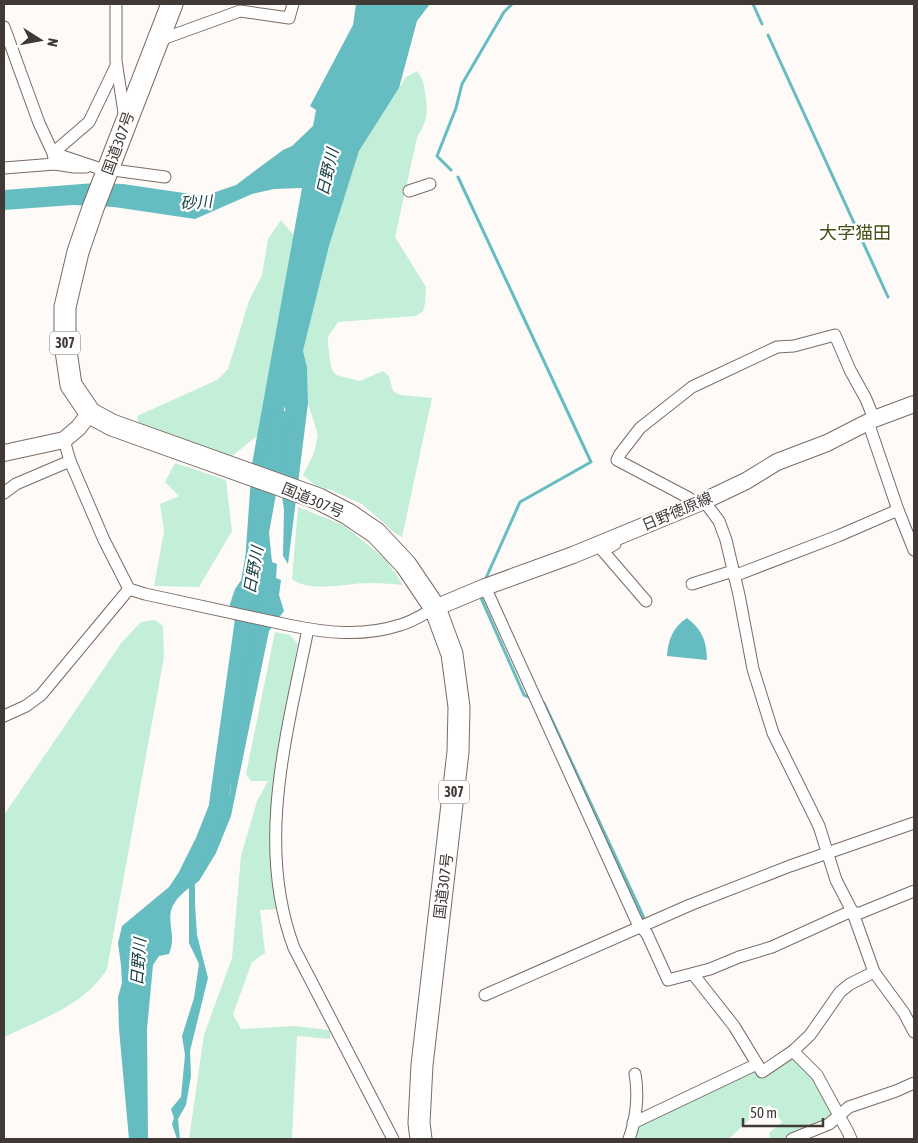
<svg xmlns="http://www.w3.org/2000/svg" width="918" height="1143" viewBox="0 0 918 1143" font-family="'Asap Condensed','Noto Sans JP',sans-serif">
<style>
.green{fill:#c3efd8}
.water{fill:#65bcc1;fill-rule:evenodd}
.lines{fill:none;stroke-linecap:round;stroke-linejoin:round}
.stream{stroke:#65bcc1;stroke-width:3}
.river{stroke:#65bcc1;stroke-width:19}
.street-casing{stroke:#7b6b64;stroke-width:13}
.secondary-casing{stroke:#7b6b64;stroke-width:18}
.highway-casing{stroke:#7b6b64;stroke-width:23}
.street{stroke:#fff;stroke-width:11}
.secondary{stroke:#fff;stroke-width:16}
.highway{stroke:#fff;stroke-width:21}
.labels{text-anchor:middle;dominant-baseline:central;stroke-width:4.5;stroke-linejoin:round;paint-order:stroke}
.shield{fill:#fff;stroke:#797472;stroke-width:1}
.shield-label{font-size:14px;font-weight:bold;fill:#403936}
.street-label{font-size:15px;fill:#403936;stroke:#fff}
.water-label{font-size:16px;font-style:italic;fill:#184144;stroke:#fff}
.quarter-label{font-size:18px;fill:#494f15;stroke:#fff}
</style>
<rect width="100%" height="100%" fill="#fdfaf8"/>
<!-- green -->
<g class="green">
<path d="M417,71C423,78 424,84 425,93C429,114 427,120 417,138L395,237L426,287L425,304L423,311L416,316L338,322L328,337V344L331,368L336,375L360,381L383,371L389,376L393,391L400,395L432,398L402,537L395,533L362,504L331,490L316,486L303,475L314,453L318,435L308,403L307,367L303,351L329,246L359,151L406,77Z"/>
<polygon points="281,220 299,242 271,425 232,456 140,428 137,416 217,380 228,369 249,301 262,275 268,239"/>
<polygon points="175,463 226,480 232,531 199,587 154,586 164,531 160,504 179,496 165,482"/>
<path d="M298,507L345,526L386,560L403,585C393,584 382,583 372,583C350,582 311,594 292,579Z"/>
<path d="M155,620L163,626L164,657L107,969C85,1005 40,1020 4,1037V815L122,642L141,622Z"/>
<polygon points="275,632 290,635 298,644 293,668 271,849 278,909 260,910 265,953 252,962 233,1014 241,1029 293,1026 330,1030 330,1039 297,1036 292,1139 189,1139 204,1035 232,958 241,856 257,801 268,781 251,781 246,774"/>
<polygon points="792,1056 814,1077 836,1114 825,1125 786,1139 770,1139 769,1133 782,1122 770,1105 760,1109 729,1139 632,1139 638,1126 754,1069"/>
</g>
<!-- water -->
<g class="water">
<path d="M356,4H430L417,21L399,88L359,151L329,246L303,351L307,367L308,403L288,564L283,556L284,510L279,475L286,421L285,406L268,472L262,523L269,533L272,562L277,564L276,578L281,580L279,595L284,611L269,631L231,816L216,853L199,881L195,884V904L197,935L208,978L190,1051L191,1076L186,1105L178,1119L180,1139H177L172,1124L174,1118L171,1109L181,1097L185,1055L182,1036L194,998L199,964L189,943V888C155,914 180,927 169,954L159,956L153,965L147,1029L148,1139H129L119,1029L118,997L122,983L121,965L118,943L122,926L169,887L181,869L207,843L222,812L223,805L230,794L235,719L244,644L238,625L231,617L230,604L235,589L244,576L252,464L302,188L274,189L252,194L195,219L114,207L73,205L4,210V190L95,183L123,184L204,196L236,185L283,150L292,146L313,126L316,110L310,106L353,25ZM256,532L262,536C263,551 266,573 254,585L249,578Z"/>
<path d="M687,618C703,631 706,640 707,660L667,656C668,640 673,627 687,618Z"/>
</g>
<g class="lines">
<!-- stream -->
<g class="stream">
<polyline points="753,4 762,24"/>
<polyline points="768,35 888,297"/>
<polyline points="451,170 437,156 456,108 462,84 504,12 512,4"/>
<polyline points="458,177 591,462 520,502 486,578"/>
<polyline points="481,598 524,695 529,697"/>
<polyline points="544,703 644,918"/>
</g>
<!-- river -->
<polyline class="river" points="189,873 205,841 218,808 248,595 280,419"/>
<!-- street casing -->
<g class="street-casing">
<g id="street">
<polyline points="116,4 116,61 125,119"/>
<polyline points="4,27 39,123 53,153 55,164 4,168"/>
<polyline points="157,41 240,11 289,18 293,4"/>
<polyline points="53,153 98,168 165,177"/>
<polyline points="53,153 89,122 116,66"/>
<polyline points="55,164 74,167 86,167"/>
<polyline points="409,191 430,184"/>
<polyline points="868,422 898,510 914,550"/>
<path d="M64,440L70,461L104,540L129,589L145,594L288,625C326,633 363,637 400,625C412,622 424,614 435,608"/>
<polyline points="4,493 16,484 70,461"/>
<polyline points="704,501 719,521 726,540 739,595 753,669 773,733 819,826 836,880 853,913 874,972 904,1013 914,1032"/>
<polyline points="694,505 689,498 617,460 620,454 640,428 692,387 777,347 794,346 835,335 850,370 866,399 874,419"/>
<polyline points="615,544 603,551 646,601"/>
<polyline points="734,576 838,536 898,510"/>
<polyline points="692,584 733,571"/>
<polyline points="485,587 637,922 647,934 668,980 710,969 739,957 772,947 847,913 860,913 914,891"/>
<path d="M308,629C287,733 255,845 294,948L393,1139"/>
<polyline points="4,716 26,706 41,695 129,589"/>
<polyline points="693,974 734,1026 762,1072 793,1051 817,1075 848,1132 851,1139"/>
<polyline points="485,995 690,905 790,866 914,823"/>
<polyline points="793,1051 810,1035 840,992 850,984 874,972"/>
<polyline points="633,1123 757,1064"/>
<path d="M629,1139C636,1120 639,1095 635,1074"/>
<polyline points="792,1139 829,1124 849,1107 896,1091 914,1083"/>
</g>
</g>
<!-- secondary casing -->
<g class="secondary-casing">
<g id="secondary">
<polyline points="4,453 64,440 78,428 90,413"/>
<polyline points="435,608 485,587 573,555 704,501 746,481 777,462 827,443 874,419 914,404"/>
</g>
</g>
<!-- highway casing -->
<g class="highway-casing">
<polyline id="highway" points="172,4 93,208 78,252 65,307 65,344 71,385 90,413 112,425 319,499 348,514 376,533 406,565 435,608 452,654 459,707 458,752 422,1065 419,1123 421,1139"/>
</g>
<!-- street -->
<use href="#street" class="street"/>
<!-- secondary -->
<use href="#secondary" class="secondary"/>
<!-- highway -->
<use href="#highway" class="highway"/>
</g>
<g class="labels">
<!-- shield labels -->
<g class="shield">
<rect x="50" y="331.5" width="30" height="23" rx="4"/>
<rect x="439" y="780.5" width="30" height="23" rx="4"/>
</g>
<g class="shield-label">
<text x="65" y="343">307</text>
<text x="454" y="792">307</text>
</g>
<!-- street labels -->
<g class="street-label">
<text transform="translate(118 143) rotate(-70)">国道307号</text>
<text transform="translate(313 500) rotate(23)">国道307号</text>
<text transform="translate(677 511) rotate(-23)">日野徳原線</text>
<text transform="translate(443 886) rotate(-83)">国道307号</text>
</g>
<!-- water labels -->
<g class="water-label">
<text transform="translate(327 172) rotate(-77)">日野川</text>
<text transform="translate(196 202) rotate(-4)">砂川</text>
<text transform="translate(253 570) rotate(-80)">日野川</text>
<text transform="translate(138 962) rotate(-86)">日野川</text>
</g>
<!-- quarter labels -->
<g class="quarter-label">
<text x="855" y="232">大字猫田</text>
</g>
</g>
<!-- border -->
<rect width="918" height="1143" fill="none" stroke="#403936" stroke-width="10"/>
<!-- north arrow -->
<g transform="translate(40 40) rotate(101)" stroke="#ffffff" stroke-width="4" paint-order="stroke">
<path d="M0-4L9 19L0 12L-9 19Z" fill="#403936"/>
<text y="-8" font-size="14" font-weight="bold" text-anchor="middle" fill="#403936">N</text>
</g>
<!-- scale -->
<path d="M743 1118v8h80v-8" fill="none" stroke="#403936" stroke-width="2.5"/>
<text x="750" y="1118" font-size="15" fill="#403936" stroke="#ffffff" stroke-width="4" paint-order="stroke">50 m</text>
</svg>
